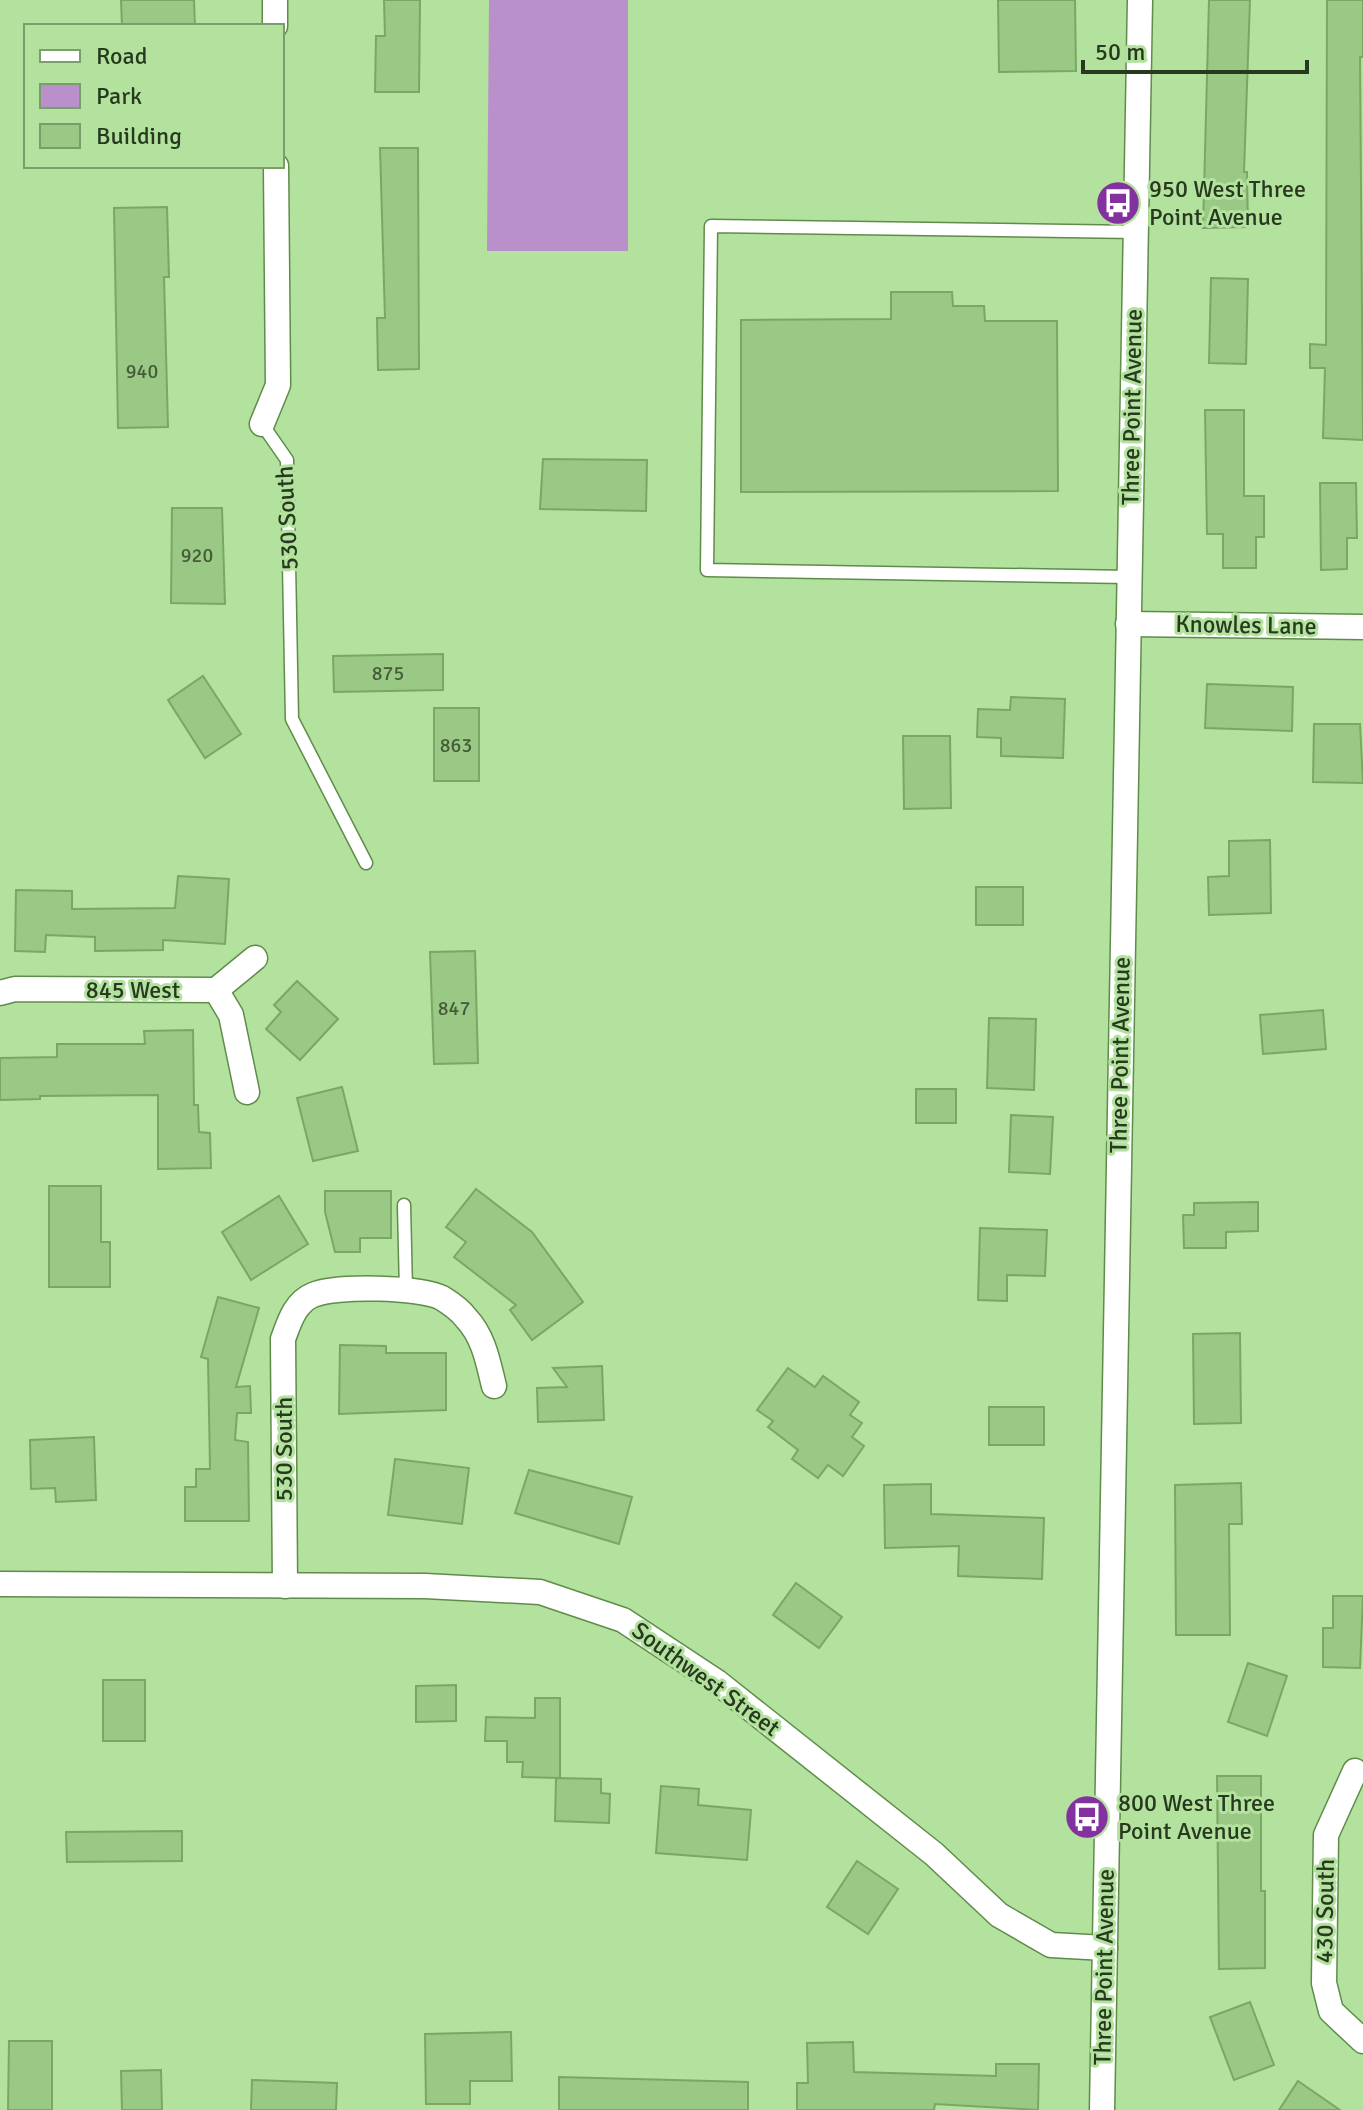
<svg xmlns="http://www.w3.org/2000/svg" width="1363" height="2110" viewBox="0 0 1363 2110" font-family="Signika,sans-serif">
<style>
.green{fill:#b990c9}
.building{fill:#9ac885;stroke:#7aa765;stroke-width:2}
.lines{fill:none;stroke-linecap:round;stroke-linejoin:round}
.lane-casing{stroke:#608c4b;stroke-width:15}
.street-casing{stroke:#608c4b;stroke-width:27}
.lane{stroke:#fff;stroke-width:12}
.street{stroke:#fff;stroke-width:24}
.labels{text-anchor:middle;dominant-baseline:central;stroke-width:6;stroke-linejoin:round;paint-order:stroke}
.number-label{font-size:20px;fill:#445d38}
.poi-label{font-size:24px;fill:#27391e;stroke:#b2e29d;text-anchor:start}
.street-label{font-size:24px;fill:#27391e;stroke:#b2e29d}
</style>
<rect width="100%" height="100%" fill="#b2e29d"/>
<!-- green -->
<polygon class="green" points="489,0 628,0 628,251 487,251"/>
<!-- building -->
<g class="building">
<polygon points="121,0 194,0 195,26 122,26"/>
<polygon points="384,0 420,0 419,92 375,92 376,36 385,36"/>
<polygon points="998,0 1075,0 1076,71 999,72"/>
<polygon points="1209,0 1250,0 1244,172 1247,172 1248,227 1203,228"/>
<polygon points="1327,0 1363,0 1363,57 1360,57 1363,440 1323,438 1325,368 1310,368 1310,344 1326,345"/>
<polygon points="380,148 418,148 419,369 378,370 377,318 385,318"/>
<polygon points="167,207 169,277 164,277 168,427 118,428 114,208"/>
<polygon points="1211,278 1248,279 1246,364 1209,363"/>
<polygon points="891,292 952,292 953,306 984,306 985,321 1057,321 1058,491 741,492 741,320 891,319"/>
<polygon points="1205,410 1244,410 1244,496 1264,496 1264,537 1256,537 1256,568 1223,568 1223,534 1207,534"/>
<polygon points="543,459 647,460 646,511 540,509"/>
<polygon points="1320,483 1356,483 1357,538 1347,538 1347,569 1321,570"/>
<polygon points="172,508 222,508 225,604 171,603"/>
<polygon points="443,654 443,690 334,692 333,656"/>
<polygon points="203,676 241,734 205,758 168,700"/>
<polygon points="1207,684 1293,687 1292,731 1205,728"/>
<polygon points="1011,697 1065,699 1063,758 1001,756 1001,738 977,737 978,709 1010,710"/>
<rect x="434" y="708" width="45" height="73"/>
<polygon points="1314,724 1360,724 1363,783 1313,782"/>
<polygon points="903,736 950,736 951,808 904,809"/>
<polygon points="1270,840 1271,913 1209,915 1208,877 1229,876 1229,841"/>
<polygon points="178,876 229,879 225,944 163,940 163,950 95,951 95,937 46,935 45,952 15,951 16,890 72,891 72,909 175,908"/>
<rect x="976" y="887" width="47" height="38"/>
<polygon points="475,951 478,1063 434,1064 430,952"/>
<polygon points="297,981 338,1019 300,1060 266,1029 281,1012 274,1005"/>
<polygon points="1323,1010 1326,1049 1263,1054 1260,1015"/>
<polygon points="989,1018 1036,1019 1034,1090 987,1088"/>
<polygon points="193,1030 194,1105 198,1105 199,1132 210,1133 211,1168 158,1169 158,1095 40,1096 40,1099 0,1100 0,1058 57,1057 57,1044 145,1044 144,1031"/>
<polygon points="342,1087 358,1151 313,1161 297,1098"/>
<rect x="916" y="1089" width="40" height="34"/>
<polygon points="1011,1115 1053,1117 1050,1174 1009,1172"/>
<polygon points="49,1186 101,1186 101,1242 110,1242 110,1287 49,1287"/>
<polygon points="476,1189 532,1232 583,1302 532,1340 510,1310 516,1305 454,1257 466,1242 446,1227"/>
<polygon points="325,1191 391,1191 391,1238 360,1238 360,1252 335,1252 325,1212"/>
<polygon points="279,1196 308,1244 251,1280 222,1232"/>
<polygon points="1258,1202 1258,1231 1226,1232 1226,1248 1184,1248 1183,1215 1194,1215 1194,1203"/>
<polygon points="980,1228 1047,1230 1045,1276 1007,1275 1007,1301 978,1300"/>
<polygon points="218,1297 259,1308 236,1387 250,1386 251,1413 237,1413 235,1440 248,1442 249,1521 185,1521 185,1487 196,1487 196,1469 210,1469 208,1359 201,1357"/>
<polygon points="1240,1333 1241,1423 1194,1424 1193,1334"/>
<polygon points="340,1345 386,1346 386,1353 446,1353 446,1410 339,1414"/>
<polygon points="602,1366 604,1420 538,1422 537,1388 567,1387 553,1368"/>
<polygon points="788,1368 815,1387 823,1376 859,1402 850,1415 862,1423 852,1437 864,1446 843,1476 828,1465 818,1478 792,1459 798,1450 768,1427 773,1421 757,1410"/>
<rect x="989" y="1407" width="55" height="38"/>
<polygon points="94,1437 96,1500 56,1502 55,1488 31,1489 30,1440"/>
<polygon points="395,1459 469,1468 462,1524 388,1515"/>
<polygon points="529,1470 632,1497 619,1544 515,1513"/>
<polygon points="1241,1483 1242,1524 1229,1524 1230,1635 1176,1635 1175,1485"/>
<polygon points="931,1484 931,1514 1044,1518 1042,1579 958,1576 959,1546 885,1548 884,1485"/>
<polygon points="796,1583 842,1617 819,1648 773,1615"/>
<polygon points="1333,1596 1363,1596 1360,1668 1323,1667 1323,1628 1333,1628"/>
<polygon points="1248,1663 1287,1676 1267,1736 1228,1722"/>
<rect x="103" y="1680" width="42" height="61"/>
<polygon points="456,1685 456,1721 416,1722 416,1686"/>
<polygon points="535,1698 560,1698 560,1778 522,1777 523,1762 507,1762 507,1741 485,1741 486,1717 535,1718"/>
<polygon points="1217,1776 1261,1776 1261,1891 1265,1891 1265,1968 1219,1969"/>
<polygon points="556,1778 601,1779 601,1793 610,1794 609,1823 555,1821"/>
<polygon points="661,1786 699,1789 698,1805 751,1810 747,1860 656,1853"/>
<polygon points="182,1831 182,1861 67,1862 66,1832"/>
<polygon points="857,1861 898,1889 868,1934 827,1907"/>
<polygon points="1250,2002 1274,2065 1234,2080 1210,2017"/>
<polygon points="511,2032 512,2081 470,2081 470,2104 426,2104 425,2034"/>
<polygon points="9,2041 52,2041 52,2110 8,2110"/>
<polygon points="853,2042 854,2072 996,2076 996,2064 1039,2064 1038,2110 935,2104 934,2110 797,2110 797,2083 808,2083 807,2043"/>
<polygon points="161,2070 162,2110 122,2110 121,2071"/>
<polygon points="559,2077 748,2082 748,2110 559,2110"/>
<polygon points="252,2080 337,2083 336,2110 251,2110"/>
<polygon points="1298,2081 1340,2110 1279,2110"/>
</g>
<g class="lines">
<!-- lane casing -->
<g class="lane-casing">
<g id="lane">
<polyline points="262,424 287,460 292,719 366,863"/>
<polyline points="1129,577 707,570 711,226 1136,232"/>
<polyline points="404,1205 406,1291"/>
</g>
</g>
<!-- street casing -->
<g class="street-casing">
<g id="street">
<polyline points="275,0 275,26"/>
<polyline points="262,424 278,385 276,166"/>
<polyline points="1128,624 1363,627"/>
<polyline points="216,990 231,1015 247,1092"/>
<polyline points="0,993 15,989 216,990 255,958"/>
<polyline points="0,1584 425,1586 540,1592 623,1620 717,1682 934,1854 999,1915 1051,1945 1105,1948"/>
<path d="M285,1586L283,1339C289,1323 295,1302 313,1295C335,1285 421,1287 442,1298C450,1303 461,1311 466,1318C484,1337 488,1362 494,1386"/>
<polyline points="1355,1771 1326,1835 1324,1983 1331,2011 1363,2041"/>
<polyline points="1102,2110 1140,0"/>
</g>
</g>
<!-- lane -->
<use href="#lane" class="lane"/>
<!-- street -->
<use href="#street" class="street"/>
</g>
<!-- icons -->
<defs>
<g id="bus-disc" transform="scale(2.3)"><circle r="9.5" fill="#8431a0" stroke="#b2e29d"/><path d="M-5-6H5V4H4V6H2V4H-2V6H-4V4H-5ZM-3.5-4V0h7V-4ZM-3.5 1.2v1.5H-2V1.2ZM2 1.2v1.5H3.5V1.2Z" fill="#fff"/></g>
</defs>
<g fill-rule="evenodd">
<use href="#bus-disc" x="1118" y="203"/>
<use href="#bus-disc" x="1087" y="1817"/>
</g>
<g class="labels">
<!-- number labels -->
<g class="number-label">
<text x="142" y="371">940</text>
<text x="197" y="555">920</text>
<text x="388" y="673">875</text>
<text x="456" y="745">863</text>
<text x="454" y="1008">847</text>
</g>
<!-- poi labels -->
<g class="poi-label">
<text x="1149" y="189">950 West Three<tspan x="1149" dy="28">Point Avenue</tspan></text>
<text x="1118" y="1803">800 West Three<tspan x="1118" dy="28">Point Avenue</tspan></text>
</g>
<!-- street labels -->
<g class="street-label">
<text transform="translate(1132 407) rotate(-89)">Three Point Avenue</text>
<text transform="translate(287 518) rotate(-93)">530 South</text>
<text transform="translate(1246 625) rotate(1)">Knowles Lane</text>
<text x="133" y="990">845 West</text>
<text transform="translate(1120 1055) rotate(-89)">Three Point Avenue</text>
<text transform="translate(284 1449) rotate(-90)">530 South</text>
<text transform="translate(706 1679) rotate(36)">Southwest Street</text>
<text transform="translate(1325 1911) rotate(-89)">430 South</text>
<text transform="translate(1104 1967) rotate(-89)">Three Point Avenue</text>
</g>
</g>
<!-- legend -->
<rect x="24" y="24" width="260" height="144" fill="#b2e29d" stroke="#7a9e6a" stroke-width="2"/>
<rect x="40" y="50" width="40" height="12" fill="#ffffff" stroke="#7a9e6a" stroke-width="2"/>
<text x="96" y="64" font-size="24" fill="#27391e">Road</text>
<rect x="40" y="84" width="40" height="24" fill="#b990c9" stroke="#7a9e6a" stroke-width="2"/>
<text x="96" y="104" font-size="24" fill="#27391e">Park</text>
<rect x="40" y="124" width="40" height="24" fill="#9ac885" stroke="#7a9e6a" stroke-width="2"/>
<text x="96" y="144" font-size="24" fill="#27391e">Building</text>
<!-- scale -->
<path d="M1083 60v12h224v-12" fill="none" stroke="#27391e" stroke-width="4"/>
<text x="1095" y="60" font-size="24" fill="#27391e" stroke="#b2e29d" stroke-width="6" paint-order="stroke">50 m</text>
</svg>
